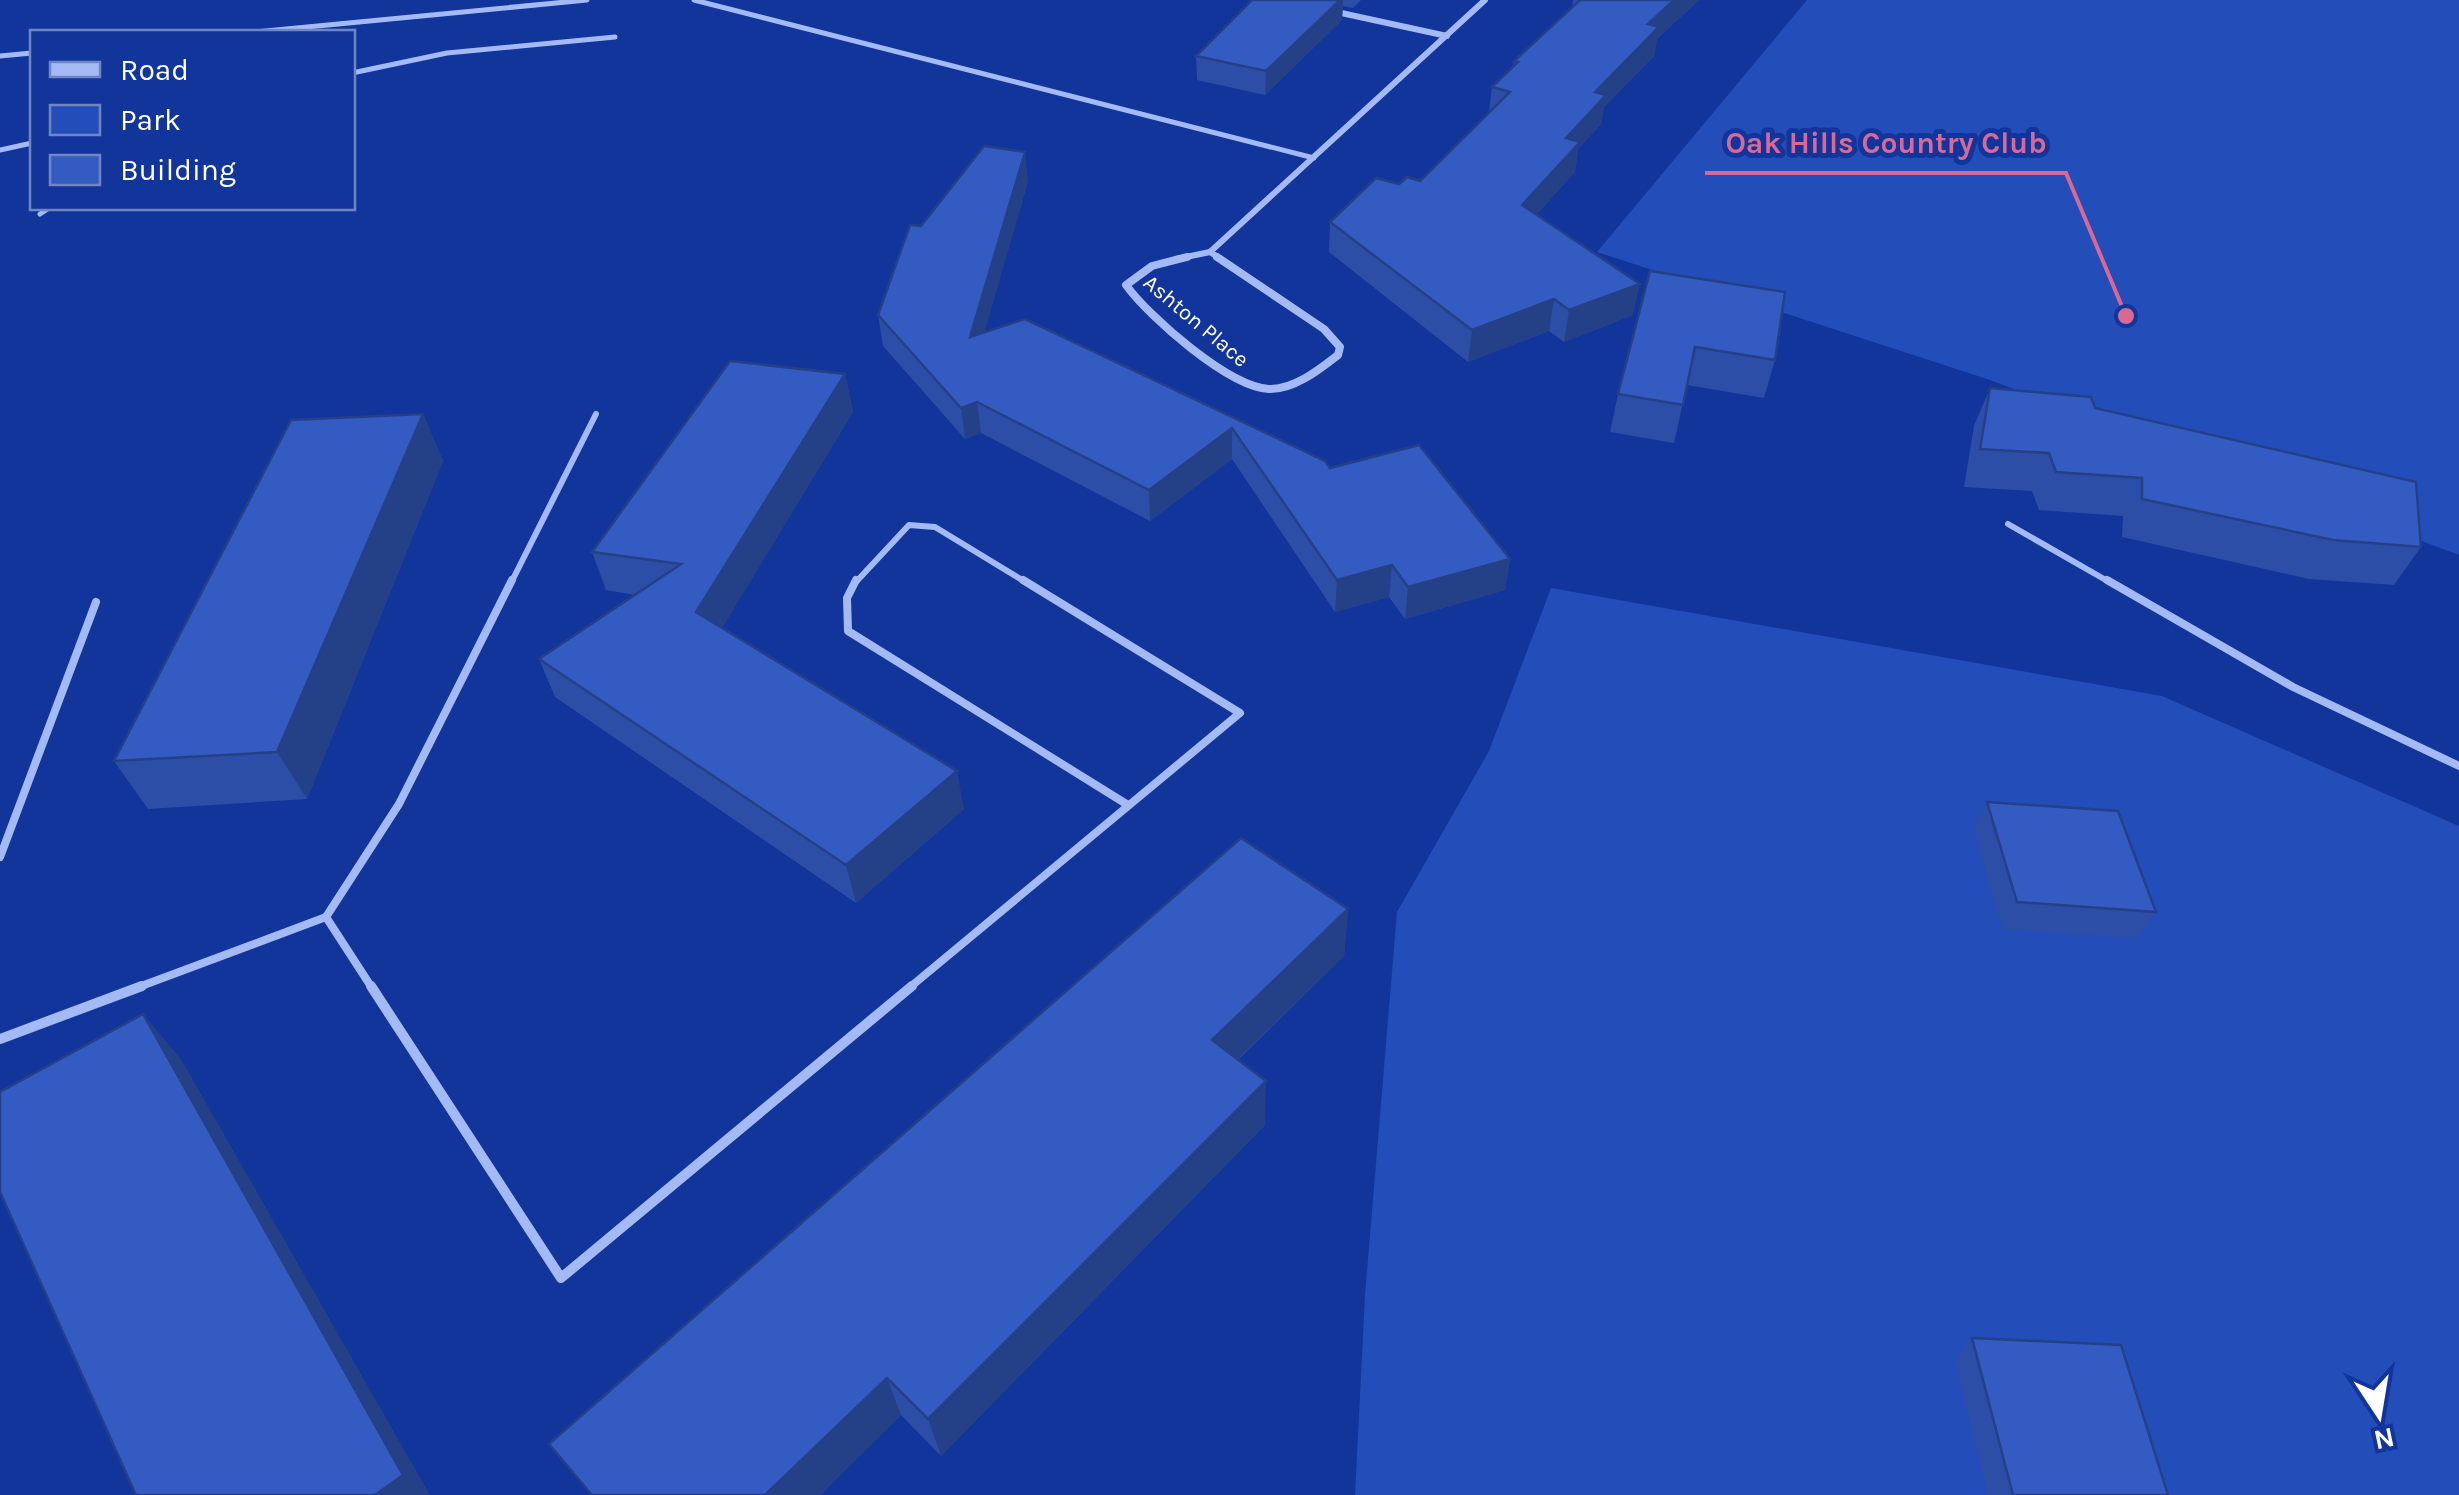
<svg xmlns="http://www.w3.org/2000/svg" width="2459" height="1495" viewBox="0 0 2459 1495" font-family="Karla,sans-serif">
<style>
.green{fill:#234db9}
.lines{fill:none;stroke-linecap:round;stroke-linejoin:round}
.service-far3{stroke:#a4baf4;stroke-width:5}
.service-far2{stroke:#a4baf4;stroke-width:6}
.service-far1{stroke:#a4baf4;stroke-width:8}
.service{stroke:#a4baf4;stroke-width:10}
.minor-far1{stroke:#a4baf4;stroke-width:6}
.minor{stroke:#a4baf4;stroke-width:8}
.wall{fill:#2d4ea6}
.shaded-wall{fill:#244087}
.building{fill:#345bc1;stroke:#244087;stroke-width:2.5}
.labels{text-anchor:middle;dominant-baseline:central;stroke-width:10;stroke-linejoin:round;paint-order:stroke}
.far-street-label{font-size:22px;fill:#fff;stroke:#11359a}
.leader{fill:none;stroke:#d76994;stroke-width:4}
.callout-dot{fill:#d76994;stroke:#11359a;stroke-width:4}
.callout-label{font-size:30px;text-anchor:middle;font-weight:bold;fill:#d76994;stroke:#11359a;stroke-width:10;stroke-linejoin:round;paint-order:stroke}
</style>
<rect width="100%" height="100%" fill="#11359a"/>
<!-- green -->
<g class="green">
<polygon points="1807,0 2459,0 2459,555 1987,379 1597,252"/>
<polygon points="1551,588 2162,696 2459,826 2459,1495 1355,1495 1365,1295 1397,912 1489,751"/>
</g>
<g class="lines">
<!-- service-far3 -->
<g class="service-far3">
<polyline points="694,0 1314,158"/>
<polyline points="255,32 587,0"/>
<polyline points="0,56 32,53"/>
<polyline points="352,73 447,53 615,37"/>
<polyline points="0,150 32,143"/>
<polyline points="40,214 49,208"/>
</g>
<!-- service-far2 -->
<g class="service-far2">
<polyline points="2008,524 2111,583"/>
<polyline points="511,583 596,414"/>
<polyline points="855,583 909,525 935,527 1027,583"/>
</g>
<!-- service-far1 -->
<g class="service-far1">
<polyline points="856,580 847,598 848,631 1128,805"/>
<polyline points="2107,580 2293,687 2459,766"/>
<polyline points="0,857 96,602"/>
<polyline points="326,917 399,804 512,580"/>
<polyline points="136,988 326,917 372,988"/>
<polyline points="909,988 1240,713 1023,580"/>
</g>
<!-- service -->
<g class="service">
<polyline points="371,986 561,1278 912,986"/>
<polyline points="0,1039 142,986"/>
</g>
<!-- minor-far1 -->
<g class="minor-far1">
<polyline points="1332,11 1447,36"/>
<polyline points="1210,252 1221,259"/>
<polyline points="1210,252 1485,0"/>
<polyline points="1176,259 1210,252"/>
</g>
<!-- minor -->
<path class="minor" d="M1187,257L1152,266L1126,285C1149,317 1229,387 1269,389C1294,390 1320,369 1338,355L1340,347L1324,329L1217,257"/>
</g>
<!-- wall -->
<g class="wall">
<polygon points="1252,0 1361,0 1353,8 1343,6 1342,20 1265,95 1197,80 1196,56"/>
<polygon points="1573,0 1699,0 1657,39 1654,56 1604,107 1601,124 1578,149 1575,172 1536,215 1633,315 1564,342 1549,331 1468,362 1329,252 1330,222 1399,184 1420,181 1489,112 1492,87 1513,67 1514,61 1572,8"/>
<polygon points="1028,181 984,333 1025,319 1330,468 1510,559 1505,590 1405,619 1389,597 1335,612 1232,459 1150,521 981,433 965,439 883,346 878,315 921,226"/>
<polygon points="1650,271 1775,360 1764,398 1687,385 1674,443 1610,432 1618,394"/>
<polygon points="845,374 853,412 722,627 964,809 856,903 555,697 539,659 635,595 606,590 592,552"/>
<polygon points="1990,388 2095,408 2421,547 2394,585 2309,579 2122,537 2123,516 2039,510 2032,491 1964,487 1974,426"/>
<polygon points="423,414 443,461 307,799 148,809 114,761"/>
<polygon points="1987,802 2156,912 2138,938 2002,929 1974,828"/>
<polygon points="1348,909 1344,956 1238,1060 1265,1125 941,1456 901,1415 820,1495 591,1495 549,1444"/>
<polygon points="1972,1338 2168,1495 1988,1495 1955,1360"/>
</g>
<!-- shaded-wall -->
<g class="shaded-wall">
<polygon points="1340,0 1343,0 1342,20 1265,95 1266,71"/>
<polygon points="1674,0 1699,0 1657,39 1654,56 1604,107 1601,124 1578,149 1575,172 1518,236 1522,205 1595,92 1648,24"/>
<polygon points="1025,152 1028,181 974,368 970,337"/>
<polygon points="1640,284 1633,315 1564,342 1569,310"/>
<polygon points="1554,299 1549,331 1468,362 1472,330"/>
<polygon points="845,374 853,412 709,650 696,612"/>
<polygon points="977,402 981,433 965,439 961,408"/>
<polygon points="423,414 443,461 307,799 277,752"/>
<polygon points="1232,428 1232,459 1150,521 1149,490"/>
<polygon points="1510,559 1505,590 1405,619 1408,587"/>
<polygon points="1392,565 1389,597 1335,612 1337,580"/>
<polygon points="957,771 964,809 856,903 846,865"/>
<polygon points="1348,909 1344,956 1212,1084 1212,1040"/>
<polygon points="143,1014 181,1059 430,1495 375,1495"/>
<polygon points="1266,1081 1265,1125 941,1456 928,1419"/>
<polygon points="887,1378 901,1415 820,1495 765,1495"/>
</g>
<!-- building -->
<g class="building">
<polygon points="1252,0 1340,0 1266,71 1196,56"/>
<polygon points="1580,0 1674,0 1648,24 1659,27 1595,92 1606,95 1566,138 1580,142 1522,205 1640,284 1569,310 1554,299 1472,330 1330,222 1376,178 1399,184 1407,177 1420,181 1510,92 1492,87 1518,62 1514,61"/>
<polygon points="984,146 1025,152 970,337 1025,319 1325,461 1330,468 1419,445 1510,559 1408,587 1392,565 1337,580 1232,428 1149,490 977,402 961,408 878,315 910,225 921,226"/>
<polygon points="1650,271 1785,292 1775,360 1695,347 1683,405 1618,394"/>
<polygon points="730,361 845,374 696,612 957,771 846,865 539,659 681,564 592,552"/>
<polygon points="1990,388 2091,397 2095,408 2416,482 2421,547 2333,540 2142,499 2142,478 2056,472 2049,453 1980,449"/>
<polygon points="423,414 277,752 114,761 291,420"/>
<polygon points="1987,802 2118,811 2156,912 2017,902"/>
<polygon points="1241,838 1348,909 1212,1040 1266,1081 928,1419 887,1378 765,1495 592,1495 549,1444"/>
<polygon points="143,1014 403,1475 375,1495 136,1495 0,1192 0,1092"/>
<polygon points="1972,1338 2121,1345 2168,1495 2013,1495"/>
</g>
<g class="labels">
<!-- far-street labels -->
<g class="far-street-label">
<text transform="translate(1196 321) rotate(40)">Ashton Place</text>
</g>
</g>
<!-- callouts -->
<path class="leader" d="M2126 316L2066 173H1705"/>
<circle class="callout-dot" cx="2126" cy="316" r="10"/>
<g class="callout-label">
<text x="1886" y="153">Oak Hills Country Club</text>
</g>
<!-- legend -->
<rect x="30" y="30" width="325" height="180" fill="#11359a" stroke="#7086c2" stroke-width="2.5"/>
<rect x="50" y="62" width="50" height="15" fill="#a4baf4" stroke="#7086c2" stroke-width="2.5"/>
<text x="120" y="80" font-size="30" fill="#ffffff">Road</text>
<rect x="50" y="105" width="50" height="30" fill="#234db9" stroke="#7086c2" stroke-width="2.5"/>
<text x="120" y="130" font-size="30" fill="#ffffff">Park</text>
<rect x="50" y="155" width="50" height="30" fill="#345bc1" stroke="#7086c2" stroke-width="2.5"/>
<text x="120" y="180" font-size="30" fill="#ffffff">Building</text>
<!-- north arrow -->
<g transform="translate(2379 1415) rotate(168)" stroke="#11359a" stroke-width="8" paint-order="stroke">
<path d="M0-8L18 38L0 25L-18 38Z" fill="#ffffff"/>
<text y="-15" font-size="28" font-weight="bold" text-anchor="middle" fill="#ffffff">N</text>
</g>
</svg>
